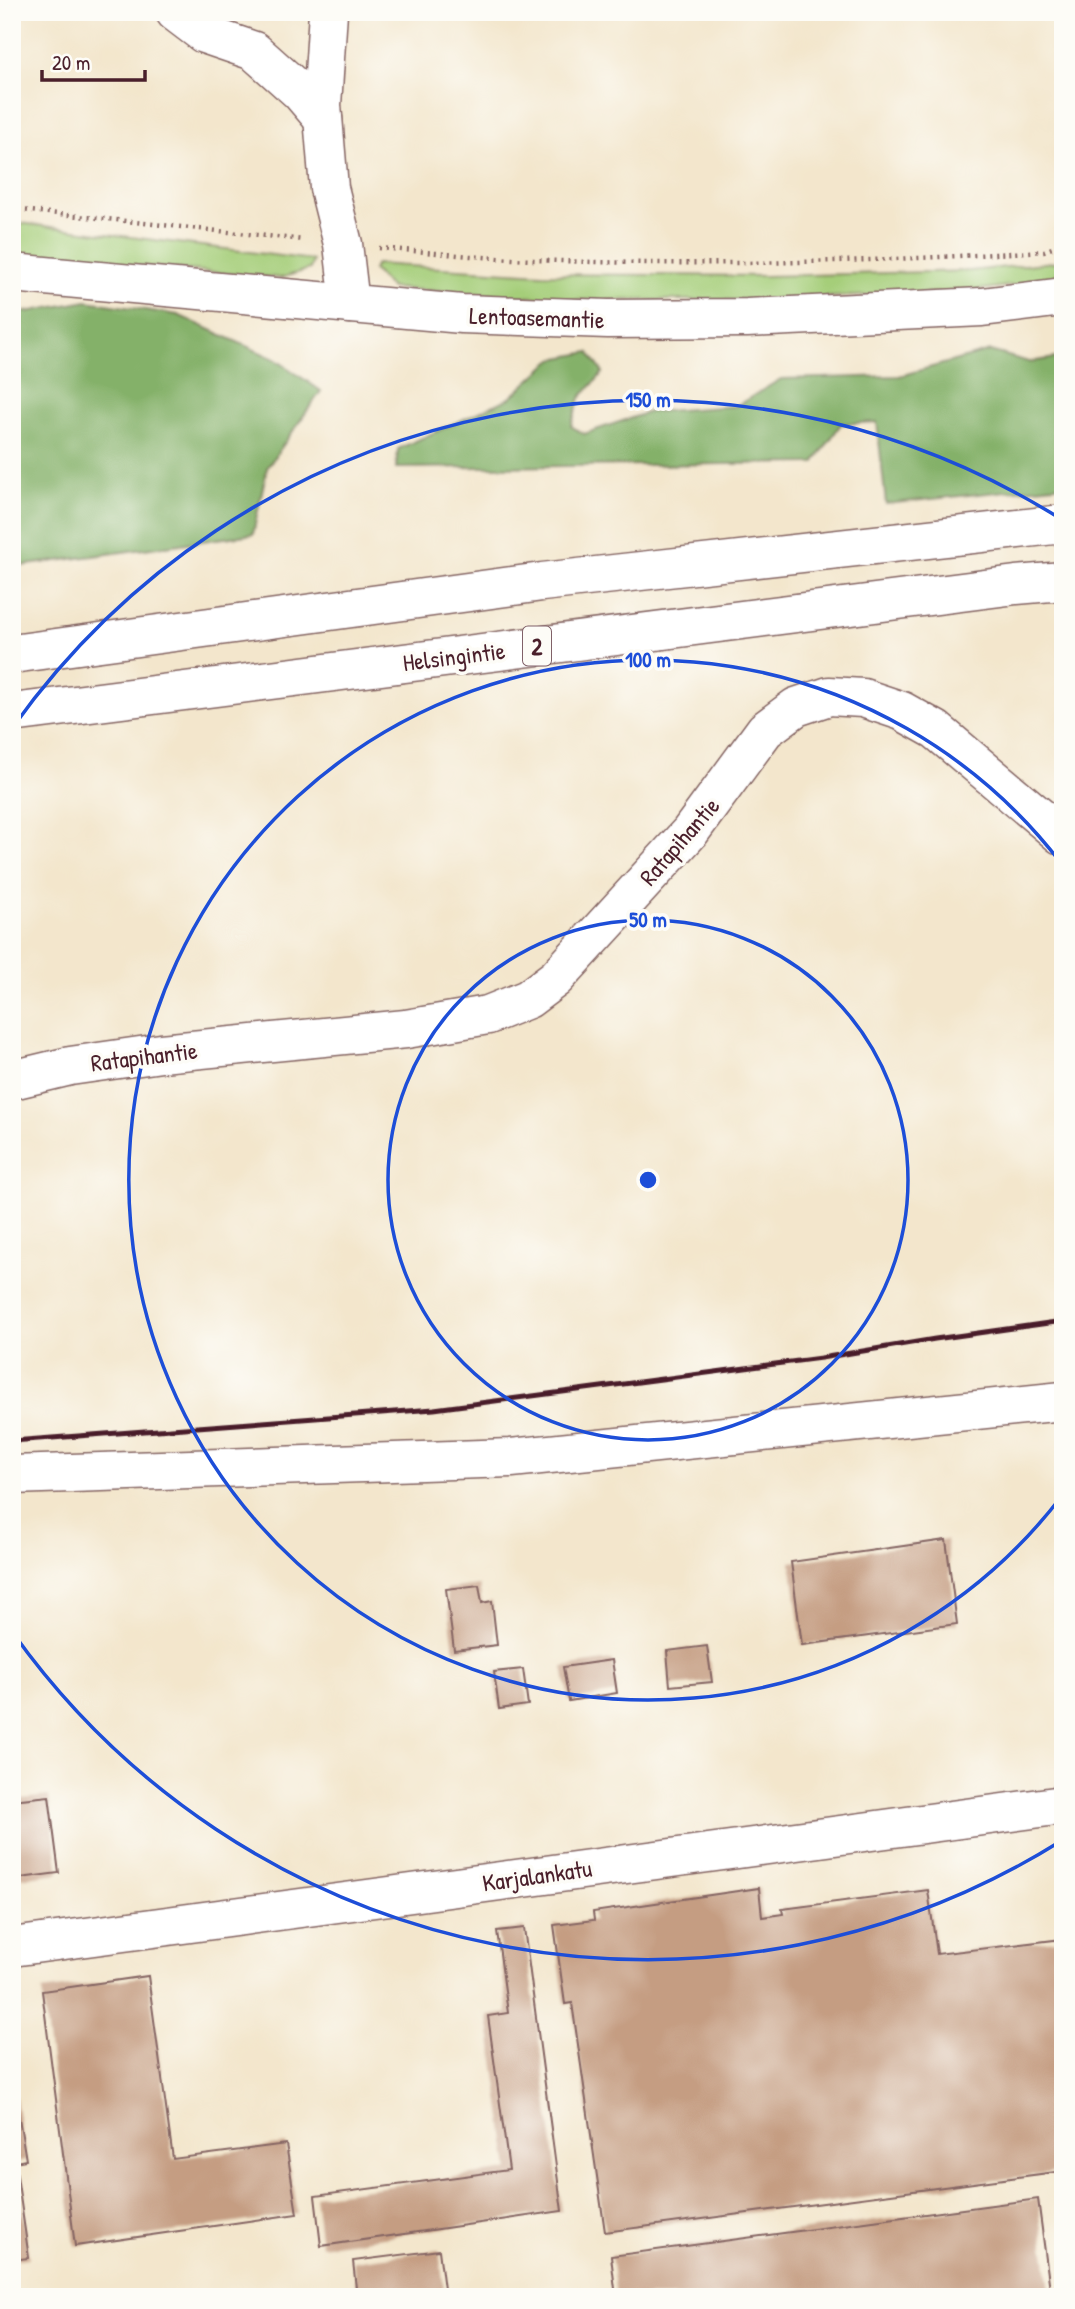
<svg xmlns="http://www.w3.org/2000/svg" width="1075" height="2309" viewBox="0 0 1075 2309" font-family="'Patrick Hand',sans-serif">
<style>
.green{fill:#a5ce79;stroke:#787652;stroke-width:2}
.forest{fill:#84b169;stroke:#67684a;stroke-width:2}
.building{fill:#c59d82}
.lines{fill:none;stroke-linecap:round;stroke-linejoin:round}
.minor-casing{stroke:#856563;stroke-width:41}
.highway-casing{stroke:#856563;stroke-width:41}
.path{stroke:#856563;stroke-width:4.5;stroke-dasharray:2 5;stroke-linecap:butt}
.minor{stroke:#fff;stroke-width:38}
.highway{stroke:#fff;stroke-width:38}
.rail{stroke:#4a1f2b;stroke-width:5}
.ring{fill:none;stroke:#1d4ed8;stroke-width:3.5}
.labels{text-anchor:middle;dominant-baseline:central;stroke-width:7;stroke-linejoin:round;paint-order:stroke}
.shield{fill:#fdfcf7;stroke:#806168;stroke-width:2}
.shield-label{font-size:23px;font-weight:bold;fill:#4a1f2b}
.street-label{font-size:24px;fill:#4a1f2b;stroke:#fdfcf7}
.centre{fill:#1d4ed8;stroke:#fdfcf7;stroke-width:3.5}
.ring-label{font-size:21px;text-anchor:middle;font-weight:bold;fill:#1d4ed8;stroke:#fdfcf7;stroke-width:7;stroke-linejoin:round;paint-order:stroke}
</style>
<rect width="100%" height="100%" fill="#fdfcf7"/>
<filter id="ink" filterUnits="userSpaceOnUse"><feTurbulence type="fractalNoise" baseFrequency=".0143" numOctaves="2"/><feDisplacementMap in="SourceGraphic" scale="14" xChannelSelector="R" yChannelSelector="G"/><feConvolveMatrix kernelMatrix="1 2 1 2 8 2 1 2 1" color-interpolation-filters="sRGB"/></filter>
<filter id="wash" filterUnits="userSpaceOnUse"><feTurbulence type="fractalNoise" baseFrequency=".00686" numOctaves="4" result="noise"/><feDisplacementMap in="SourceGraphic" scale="28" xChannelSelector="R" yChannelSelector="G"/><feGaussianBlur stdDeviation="1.57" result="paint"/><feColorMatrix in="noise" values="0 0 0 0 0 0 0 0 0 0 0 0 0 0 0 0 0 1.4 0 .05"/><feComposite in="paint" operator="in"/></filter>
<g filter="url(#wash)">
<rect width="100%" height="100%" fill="#f3e6cc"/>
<!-- green -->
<g class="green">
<polygon points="12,222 313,260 310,269 281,278 12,255"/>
<polygon points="1063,261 1054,280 963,292 753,300 576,300 391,288 373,270 376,264 542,274 766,276 970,271"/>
</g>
<!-- forest -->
<g class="forest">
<polygon points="87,301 178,315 275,359 321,391 267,468 253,534 12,567 12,312 26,312"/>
<polygon points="990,351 1029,362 1063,357 1063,485 886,504 877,422 841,424 814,463 396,468 398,449 510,398 553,359 589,352 603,373 580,398 571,426 584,434 649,412 736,406 781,379 899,376"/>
</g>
<g id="blocks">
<!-- building -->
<g class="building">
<polygon points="946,1540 957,1624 802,1645 791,1562"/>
<polygon points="479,1585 482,1603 492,1601 497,1645 454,1650 446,1589"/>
<polygon points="707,1646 712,1682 670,1686 667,1651"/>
<polygon points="612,1660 617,1693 569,1701 563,1667"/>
<polygon points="523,1669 528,1705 499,1709 494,1672"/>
<polygon points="49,1796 59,1873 12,1879 12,1800"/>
<polygon points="759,1888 762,1917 783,1914 782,1909 928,1890 937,1954 1063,1939 1063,2171 605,2232 572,2003 565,2004 554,1925 594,1920 593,1912"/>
<polygon points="524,1928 562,2211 321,2246 315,2196 509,2170 488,2016 508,2013 497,1931"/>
<polygon points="148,1976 173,2159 286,2144 297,2214 75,2246 42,1991"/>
<polygon points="12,2076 26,2160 15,2162 29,2258 12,2260"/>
<polygon points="1038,2199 1051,2297 616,2297 611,2256"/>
<polygon points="439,2250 445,2297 357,2297 353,2261"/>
</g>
</g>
</g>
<g filter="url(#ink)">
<use href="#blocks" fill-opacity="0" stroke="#856563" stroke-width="2"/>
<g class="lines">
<!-- minor casing -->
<g class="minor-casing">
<g id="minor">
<polyline points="175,12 204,34 254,51 300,92 323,119"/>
<polyline points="328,12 322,105 329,188 343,244 350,304"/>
<polyline points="12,273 462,314 608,319 747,318 982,307 1063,297"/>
<polyline points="12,1080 70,1066 161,1053 406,1029 488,1015 528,999 556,978 690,832 765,730 796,707 829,696 863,698 902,711 936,730 1061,835"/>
<polyline points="12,1475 511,1458 1063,1401"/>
<polyline points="12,1947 1063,1805"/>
</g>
</g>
<!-- highway casing -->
<g class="highway-casing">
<g id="highway">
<polyline points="12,654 542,582 1063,524"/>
<polyline points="12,713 1016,585 1063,581"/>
</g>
</g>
<!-- path -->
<g class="path">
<polyline points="12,209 304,240"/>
<path d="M379,248C430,252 481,258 533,260C703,267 874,262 1044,251L1063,244"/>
</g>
<!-- minor -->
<use href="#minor" class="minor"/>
<!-- highway -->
<use href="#highway" class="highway"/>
<!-- rail -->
<polyline class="rail" points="12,1441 434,1409 821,1358 935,1339 1063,1321"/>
</g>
</g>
<!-- distance rings -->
<g class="ring">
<circle cx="648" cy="1180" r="260"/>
<path d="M1061 1497A520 520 0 1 1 1061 863"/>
<path d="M1061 1841A780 780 0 0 1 13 1633M13 727A780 780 0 0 1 1061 519"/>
</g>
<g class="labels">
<!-- shield labels -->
<rect class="shield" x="523" y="626.5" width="28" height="39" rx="5"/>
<g class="shield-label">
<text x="537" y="646">2</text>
</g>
<!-- street labels -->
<g class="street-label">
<text transform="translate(537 317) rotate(2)">Lentoasemantie</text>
<text transform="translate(454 656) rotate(-7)">Helsingintie</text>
<text transform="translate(679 841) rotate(-49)">Ratapihantie</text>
<text transform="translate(144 1056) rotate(-7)">Ratapihantie</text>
<text transform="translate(537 1875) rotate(-8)">Karjalankatu</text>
</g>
</g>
<circle cx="648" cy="1180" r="10" class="centre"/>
<g class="ring-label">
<text x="648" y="407">150 m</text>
<text x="648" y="667">100 m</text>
<text x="648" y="927">50 m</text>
</g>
<!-- margin -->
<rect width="1075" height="2309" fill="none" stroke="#fdfcf7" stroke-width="42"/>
<!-- scale -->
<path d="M42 70v10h103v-10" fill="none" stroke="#4a1f2b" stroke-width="3.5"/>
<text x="52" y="70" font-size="21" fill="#4a1f2b" stroke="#fdfcf7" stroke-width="5" paint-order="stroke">20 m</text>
</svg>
